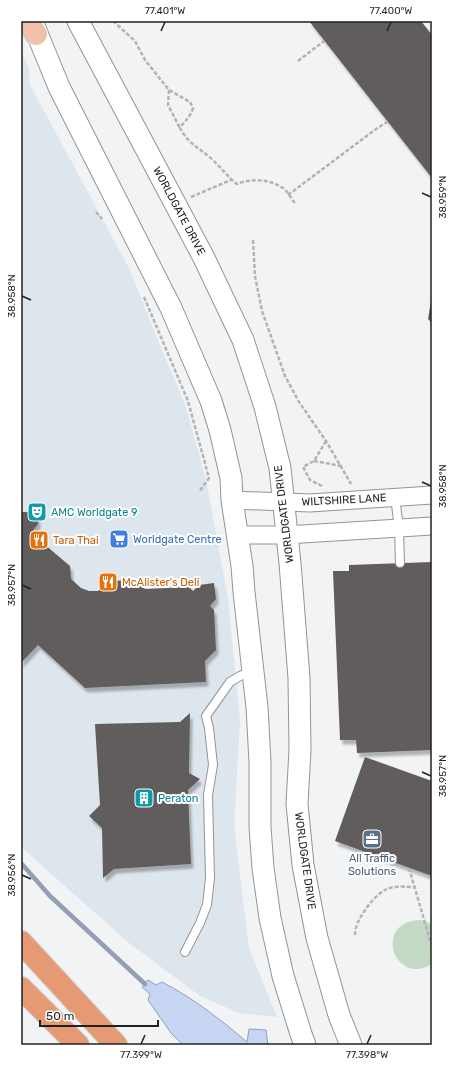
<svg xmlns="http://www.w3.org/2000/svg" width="453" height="1066" viewBox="0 0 453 1066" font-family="Rubik,sans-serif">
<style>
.built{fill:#dde6ed}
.green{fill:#c3d9c4}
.water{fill:#c5d5f2;stroke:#939fb3}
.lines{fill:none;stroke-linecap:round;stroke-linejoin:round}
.stream{stroke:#939fb3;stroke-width:4.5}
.building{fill:#605d5c;filter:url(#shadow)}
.service-casing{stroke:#929496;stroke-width:10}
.minor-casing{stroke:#929496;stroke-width:19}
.tertiary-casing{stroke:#929496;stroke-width:23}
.primary-casing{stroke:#cecece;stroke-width:24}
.motorway-casing{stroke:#cecece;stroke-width:24}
.path{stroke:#b2b3b5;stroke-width:2.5;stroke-dasharray:4 2;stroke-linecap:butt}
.service{stroke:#fff;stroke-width:8}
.minor{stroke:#fff;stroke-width:17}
.tertiary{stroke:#fff;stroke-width:21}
.primary{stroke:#efc2ab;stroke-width:22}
.motorway{stroke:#e59a73;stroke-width:22}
.ticks{fill:none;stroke:#1f2021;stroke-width:1.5}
.labels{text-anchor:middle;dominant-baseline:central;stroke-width:4;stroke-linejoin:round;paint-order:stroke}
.street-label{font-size:11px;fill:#1f2021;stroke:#fff}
.culture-label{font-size:11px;fill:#0d838f;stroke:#fff;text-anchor:start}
.shop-label{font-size:11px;fill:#366cbe;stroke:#fff;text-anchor:start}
.food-label{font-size:11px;fill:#c56008;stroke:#fff;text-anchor:start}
.service-label{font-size:11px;fill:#4e5e75;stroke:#fff}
.neatline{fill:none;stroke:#1f2021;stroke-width:1.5}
.ticks-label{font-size:10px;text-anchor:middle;fill:#1f2021}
</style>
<defs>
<filter id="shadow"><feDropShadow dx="2.5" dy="4.5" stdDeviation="1" flood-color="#0004"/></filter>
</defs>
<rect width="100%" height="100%" fill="#f1f3f5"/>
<!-- built -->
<polygon class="built" points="21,51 29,68 30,85 129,268 157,338 186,407 206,480 228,598 240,721 234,826 249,948 277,1017 239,1013 200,996 129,943 21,847"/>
<!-- green -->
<path class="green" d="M420,920L429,923L432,926V964C394,987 372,922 420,920Z"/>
<!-- water -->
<path class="water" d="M148,980L156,985L162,982C193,998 220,1019 247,1042L249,1029L266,1030L268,1045H183L171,1033L148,1000L150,994L142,987Z"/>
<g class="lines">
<!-- stream -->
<polyline class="stream" points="21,863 50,896 145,984"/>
</g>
<!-- building -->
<g class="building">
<polygon points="309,21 421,21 432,35 432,178"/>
<polygon points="431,301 432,301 432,323 428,319"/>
<polygon points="21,512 37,512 38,524 31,533 70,566 71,579 81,588 89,591 98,591 108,581 136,580 145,589 189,587 193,591 199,585 214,583 216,599 210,606 214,610 216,650 205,661 206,682 85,688 38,645 21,663"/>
<polygon points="432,562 432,750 357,753 356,740 340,740 333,571 349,571 349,565"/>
<polygon points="190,713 189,773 200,779 188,790 191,864 114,869 103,878 102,828 89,816 100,805 95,724 180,722"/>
<polygon points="365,757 432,781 432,876 335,841"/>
</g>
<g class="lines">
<!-- service casing -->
<g class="service-casing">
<g id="service">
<polyline points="395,497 399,528 400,563"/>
<polyline points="185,952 200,923 207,905 210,878 208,795 213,765 209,728 206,716 230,682 240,676 253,671"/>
</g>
</g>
<!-- minor casing -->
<g class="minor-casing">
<g id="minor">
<polyline points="232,500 310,503 432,495"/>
<polyline points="238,535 286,535 432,526"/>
</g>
</g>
<!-- tertiary casing -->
<g class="tertiary-casing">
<g id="tertiary">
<polyline points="32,21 59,87 171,308 211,401 220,430 231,478 232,500 242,566 244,592 257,707 260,762 260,827 263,868 270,918 283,976 301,1034 305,1045"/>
<polyline points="78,21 204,258 243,340 265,407 280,468 290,563 299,678 300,750 297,804 303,865 317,938 339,1015 351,1045"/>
</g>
</g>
<!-- primary casing -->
<g class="primary-casing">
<polyline id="primary" points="27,21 36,34"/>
</g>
<!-- motorway casing -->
<g class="motorway-casing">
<g id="motorway">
<polyline points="21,942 116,1045"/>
<polyline points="21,988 78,1045"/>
</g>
</g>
<!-- path -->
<g class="path">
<path d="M113,21L135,41L145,60L169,90L190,102L193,108C190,118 185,120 180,128C189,145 200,148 213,160C221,168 228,177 237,184C252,178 269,179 283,188C288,191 291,199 295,203"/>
<polyline points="298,61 324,41"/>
<polyline points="169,90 168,105 180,128"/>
<polyline points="288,195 376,129 387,122"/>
<polyline points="191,197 231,180"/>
<polyline points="96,212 102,219"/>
<polyline points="253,240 255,276 262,311 285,376 299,402 326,441 351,484"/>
<polyline points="144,297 188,401 209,478 199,492"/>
<polyline points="314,461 342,466"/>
<polyline points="322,486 310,480 303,467 314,461 326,441"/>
<polyline points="409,868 432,947"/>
<path d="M355,935C354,922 373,896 385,890C393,885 406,887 415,887"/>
</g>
<!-- service -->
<use href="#service" class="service"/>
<!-- minor -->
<use href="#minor" class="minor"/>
<!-- tertiary -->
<use href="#tertiary" class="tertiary"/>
<!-- primary -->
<use href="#primary" class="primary"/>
<!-- motorway -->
<use href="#motorway" class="motorway"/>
</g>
<!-- ticks -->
<path class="ticks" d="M161,31L165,22M387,31L391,22M422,193L431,197M22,296L31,300M422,482L431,486M22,585L31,589M422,772L431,776M22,875L31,879M141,1044L145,1035M367,1044L371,1035"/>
<!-- icons -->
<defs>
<g id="theatre-square" transform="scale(1)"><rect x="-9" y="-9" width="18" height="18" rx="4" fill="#0f9aa8" stroke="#fff"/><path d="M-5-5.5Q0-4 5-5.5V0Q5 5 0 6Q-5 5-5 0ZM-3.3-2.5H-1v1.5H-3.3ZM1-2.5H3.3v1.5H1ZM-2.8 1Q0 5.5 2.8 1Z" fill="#fff"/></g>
<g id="supermarket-square" transform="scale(1)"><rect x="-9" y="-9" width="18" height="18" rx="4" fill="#3f7fe0" stroke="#fff"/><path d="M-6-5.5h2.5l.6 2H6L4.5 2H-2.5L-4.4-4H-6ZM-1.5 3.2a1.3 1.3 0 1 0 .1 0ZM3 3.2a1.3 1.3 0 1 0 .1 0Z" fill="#fff"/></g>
<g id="restaurant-square" transform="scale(1)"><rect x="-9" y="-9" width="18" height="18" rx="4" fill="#e8710a" stroke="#fff"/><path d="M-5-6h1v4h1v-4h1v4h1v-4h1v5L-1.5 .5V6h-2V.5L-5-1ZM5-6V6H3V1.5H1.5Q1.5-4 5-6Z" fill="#fff"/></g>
<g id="building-square" transform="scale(1)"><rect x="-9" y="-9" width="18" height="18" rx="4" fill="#0f9aa8" stroke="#fff"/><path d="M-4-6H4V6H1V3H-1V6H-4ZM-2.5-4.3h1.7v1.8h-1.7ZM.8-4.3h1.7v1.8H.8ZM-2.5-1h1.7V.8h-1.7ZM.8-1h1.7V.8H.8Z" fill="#fff"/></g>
<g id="office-square" transform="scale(1)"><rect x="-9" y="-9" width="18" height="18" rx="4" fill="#5c6f8a" stroke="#fff"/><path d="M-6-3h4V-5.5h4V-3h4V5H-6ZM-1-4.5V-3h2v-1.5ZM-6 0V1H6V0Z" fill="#fff"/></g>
</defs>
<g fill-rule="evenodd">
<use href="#theatre-square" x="37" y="512"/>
<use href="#supermarket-square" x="119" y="539"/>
<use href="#restaurant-square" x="39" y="540"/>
<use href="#restaurant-square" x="108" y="582"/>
<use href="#building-square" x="144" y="798"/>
<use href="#office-square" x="372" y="839"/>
</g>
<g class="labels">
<!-- street labels -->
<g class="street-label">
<text transform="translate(179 211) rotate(62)">WORLDGATE DRIVE</text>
<text transform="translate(344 500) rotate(-3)">WILTSHIRE LANE</text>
<text transform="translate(284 514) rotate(-97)">WORLDGATE DRIVE</text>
<text transform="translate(305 861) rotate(82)">WORLDGATE DRIVE</text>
</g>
<!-- culture labels -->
<g class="culture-label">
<text x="51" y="512">AMC Worldgate 9</text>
<text x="158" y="798">Peraton</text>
</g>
<!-- shop labels -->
<g class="shop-label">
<text x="133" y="539">Worldgate Centre</text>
</g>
<!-- food labels -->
<g class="food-label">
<text x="53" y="540">Tara Thai</text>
<text x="122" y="582">McAlister's Deli</text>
</g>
<!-- service labels -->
<g class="service-label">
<text x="372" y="858">All Traffic<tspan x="372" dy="13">Solutions</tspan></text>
</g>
</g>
<!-- border -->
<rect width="453" height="1066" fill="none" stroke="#ffffff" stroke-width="44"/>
<!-- scale -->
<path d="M40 1020v6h118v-6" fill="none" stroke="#1f2021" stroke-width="2"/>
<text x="46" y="1020" font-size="12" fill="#1f2021" stroke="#ffffff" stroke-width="3" paint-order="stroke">50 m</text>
<rect x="22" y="22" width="409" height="1022" class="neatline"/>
<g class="ticks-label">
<text x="165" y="14">77.401°W</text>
<text x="391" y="14">77.400°W</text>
<text transform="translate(442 197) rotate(-90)" y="4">38.959°N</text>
<text transform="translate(11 296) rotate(-90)" y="4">38.958°N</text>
<text transform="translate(442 486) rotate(-90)" y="4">38.958°N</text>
<text transform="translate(11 585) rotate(-90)" y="4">38.957°N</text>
<text transform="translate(442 776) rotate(-90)" y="4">38.957°N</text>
<text transform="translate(11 875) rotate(-90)" y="4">38.956°N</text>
<text x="141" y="1058">77.399°W</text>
<text x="367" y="1058">77.398°W</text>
</g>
</svg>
